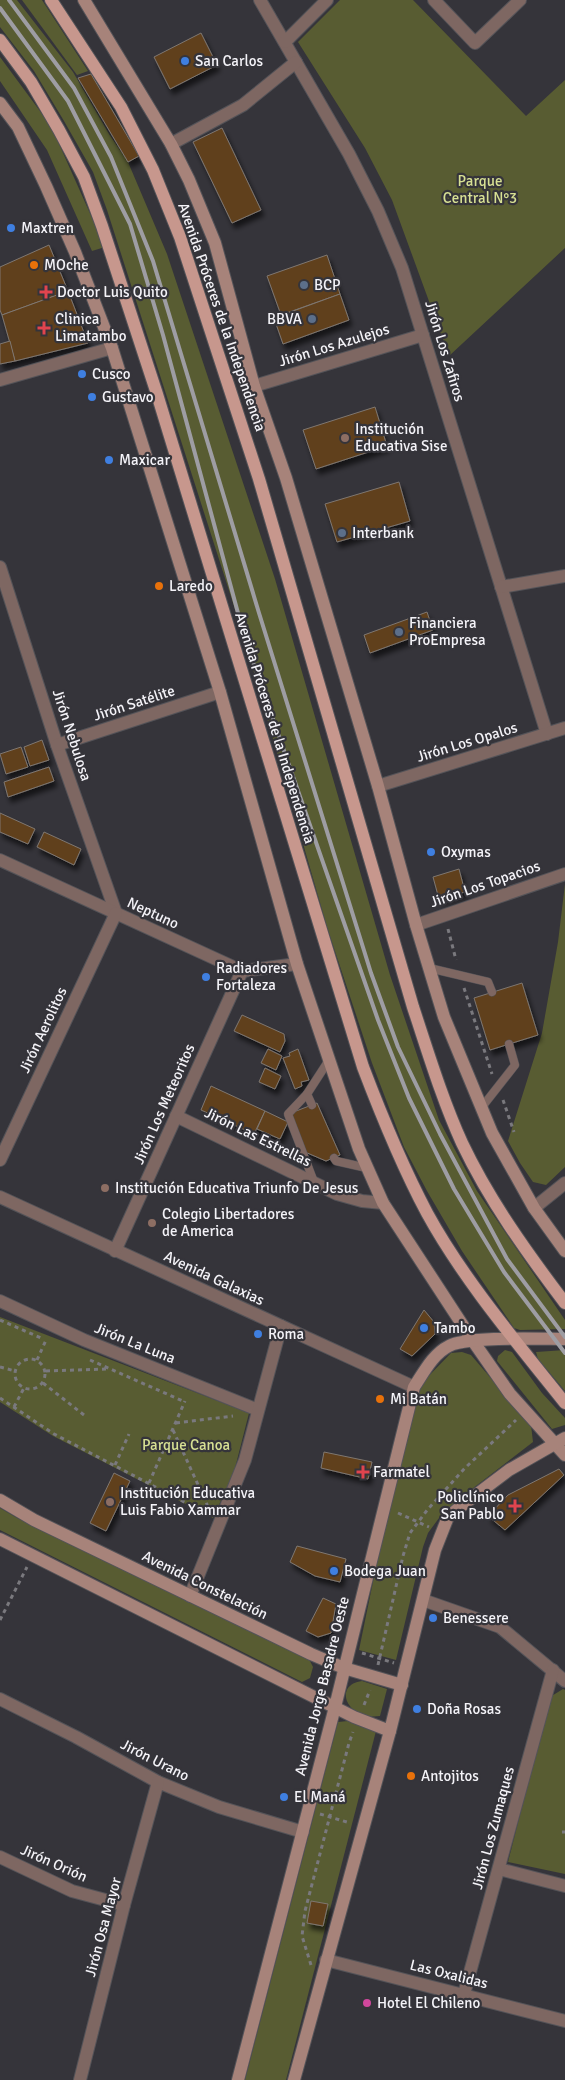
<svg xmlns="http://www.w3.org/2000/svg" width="565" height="2080" viewBox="0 0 565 2080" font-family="Signika,sans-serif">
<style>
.green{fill:#585c32}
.building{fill:#613f1b;stroke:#7e7771;filter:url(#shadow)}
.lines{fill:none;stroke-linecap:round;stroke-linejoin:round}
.lane-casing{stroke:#545358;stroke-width:9}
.street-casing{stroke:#545358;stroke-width:14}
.secondary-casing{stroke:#545358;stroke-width:14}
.primary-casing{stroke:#545358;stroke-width:14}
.path{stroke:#7a797e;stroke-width:3;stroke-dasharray:4 4;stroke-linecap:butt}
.lane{stroke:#7e6762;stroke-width:8}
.street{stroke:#7e6762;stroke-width:12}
.secondary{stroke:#a7837a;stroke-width:12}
.primary{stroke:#c7978d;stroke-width:12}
.rail{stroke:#9e9da3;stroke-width:4}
.shop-dot{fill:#3f7fe0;stroke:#35343a;stroke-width:2}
.food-dot{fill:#e8710a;stroke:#35343a;stroke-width:2}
.service-dot{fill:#5c6f8a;stroke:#35343a;stroke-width:2}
.health-dot{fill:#e0444e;stroke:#35343a;stroke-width:2}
.education-dot{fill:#8d6e63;stroke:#35343a;stroke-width:2}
.hotel-dot{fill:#d1479c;stroke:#35343a;stroke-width:2}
.labels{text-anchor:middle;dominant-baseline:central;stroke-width:4.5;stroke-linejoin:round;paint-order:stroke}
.poi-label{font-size:15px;fill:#f4f3f8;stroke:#35343a;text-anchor:start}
.park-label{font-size:15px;fill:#d7e093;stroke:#35343a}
.street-label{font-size:15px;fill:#f4f3f8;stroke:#35343a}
</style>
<defs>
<filter id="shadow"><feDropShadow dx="3" dy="5.5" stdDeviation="2.5" flood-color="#0009"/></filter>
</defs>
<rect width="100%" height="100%" fill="#35343a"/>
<!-- green -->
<g class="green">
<polygon points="0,0 17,0 73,72 109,134 128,162 167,254 275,579 390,975 439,1120 477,1191 565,1320 565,1329 520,1330 514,1328 462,1251 427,1191 404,1147 372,1063 327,927 242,631 107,210 93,172 64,121 34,71 0,27"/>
<polygon points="22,0 42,0 88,71 77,75"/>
<polygon points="340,0 413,0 526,116 565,80 565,248 449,356 392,200 365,148 298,42"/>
<polygon points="0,57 51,126 105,247 92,251 47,150 0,81"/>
<polygon points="565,884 565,1167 546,1185 533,1182 520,1163 508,1141 542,1033 558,942"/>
<polygon points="0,1317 249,1413 234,1472 213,1518 53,1436 0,1402"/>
<polygon points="505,1350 512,1352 542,1393 565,1418 565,1425 552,1429 497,1361 498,1356"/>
<polygon points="565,1350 565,1391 538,1359 536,1352"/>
<polygon points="462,1352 471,1355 531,1425 533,1442 459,1499 439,1518 428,1533 423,1547 396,1660 359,1650 383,1533 419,1386 451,1353"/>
<polygon points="0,1508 17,1518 309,1659 313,1667 310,1678 302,1682 0,1530"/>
<path d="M362,1681L387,1689L380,1716C347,1721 332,1685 362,1681Z"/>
<polygon points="563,1689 565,1690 565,1874 508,1862 550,1697"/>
<polygon points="348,1721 376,1731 286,2080 245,2080 338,1722"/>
</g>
<!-- building -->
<g class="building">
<polygon points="201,33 217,65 170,89 154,57"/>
<polygon points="91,74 139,156 128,162 78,78"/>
<polygon points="222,128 261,210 232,223 193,142"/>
<polygon points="49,245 68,291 2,315 0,310 0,267"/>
<polygon points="327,255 340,294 281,315 267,276"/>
<polygon points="68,291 88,343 15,361 2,315"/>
<polygon points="340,294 349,320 283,344 274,318"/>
<polygon points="10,341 15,361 0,364 0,344"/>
<polygon points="375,407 387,446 316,469 303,430"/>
<polygon points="399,482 410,521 337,542 325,504"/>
<polygon points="427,612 433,630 370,653 364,635"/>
<polygon points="42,740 49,760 30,766 24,747"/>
<polygon points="21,747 28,767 6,774 0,754"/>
<polygon points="49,767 54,781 8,797 4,782"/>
<polygon points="0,813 35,829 28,844 0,832"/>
<polygon points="44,832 81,849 74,865 37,847"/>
<polygon points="459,869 465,892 439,899 433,877"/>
<polygon points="522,983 538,1035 490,1050 474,998"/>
<polygon points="242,1015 284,1034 285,1041 280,1052 234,1031"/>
<polygon points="268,1049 282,1056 276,1070 261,1063"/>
<polygon points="298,1049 309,1080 301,1082 302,1086 295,1089 283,1058 290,1056 289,1053"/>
<polygon points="265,1068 281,1076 275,1089 259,1082"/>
<polygon points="211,1086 265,1111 254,1134 201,1110"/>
<polygon points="317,1103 340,1155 326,1161 305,1152 291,1113"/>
<polygon points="265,1111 288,1122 280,1139 257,1129"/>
<polygon points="424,1310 434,1322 435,1334 412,1356 400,1349"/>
<polygon points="324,1452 372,1462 368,1479 321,1468"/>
<polygon points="559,1469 564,1475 505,1530 488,1516 508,1495"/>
<polygon points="114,1473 130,1481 106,1531 90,1523"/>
<polygon points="297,1546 346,1559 340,1582 315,1576 290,1562"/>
<polygon points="323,1598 336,1604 331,1633 318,1637 306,1631"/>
<polygon points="311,1901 328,1904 323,1926 307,1923"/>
</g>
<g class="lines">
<!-- lane casing -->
<g class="lane-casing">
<g id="lane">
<polyline points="429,968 488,982 492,992"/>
<polyline points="307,1094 288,1114 314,1182"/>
<polyline points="312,1105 307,1094 329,1060"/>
<polyline points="482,1107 515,1065 509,1044"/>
<polyline points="334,1158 336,1161 367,1168"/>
</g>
</g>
<!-- street casing -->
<g class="street-casing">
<g id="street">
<polyline points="260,0 349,154 378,211 402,268 547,734"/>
<polyline points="434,0 475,43 520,0"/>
<polyline points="285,42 327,0"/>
<polyline points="171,144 243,105 296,62"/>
<polyline points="0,380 112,348"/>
<polyline points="254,386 423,335"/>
<polyline points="0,567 57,745 116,913"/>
<polyline points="501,587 565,576"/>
<polyline points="57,745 220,692"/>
<polyline points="378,786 565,728"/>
<polyline points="0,860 242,971 297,964"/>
<polyline points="416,925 565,874"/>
<polyline points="176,1116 337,1194 362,1201 383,1203"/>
<polyline points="0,1160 116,913"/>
<polyline points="0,1197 414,1387"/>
<polyline points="534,1208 565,1183"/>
<polyline points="115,1251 242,971"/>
<polyline points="0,1301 84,1340 258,1410"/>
<polyline points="190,1596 245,1460 281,1326"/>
<polyline points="423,1600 500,1627 565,1681"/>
<polyline points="0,1699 76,1737 158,1782 219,1807 303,1832"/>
<polyline points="0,1857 72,1891 124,1905"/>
<polyline points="499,1869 565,1886"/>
<polyline points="326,1960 565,2021"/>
<polyline points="464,1994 553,1670"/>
<polyline points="80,2080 124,1905 158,1782"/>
</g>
</g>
<!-- secondary casing -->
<g class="secondary-casing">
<g id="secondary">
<polyline points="84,0 171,144 189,180 215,243 254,386 286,478 378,786 416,925 444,1017 492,1133 534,1208 565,1251"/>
<polyline points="0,103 18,127 46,186 75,252 112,348 220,692 297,964 359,1149 383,1203 473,1341 510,1394 565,1455"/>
<polyline points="0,1500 34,1520 311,1654 344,1668 402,1685"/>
<polyline points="0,1539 354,1717 390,1731"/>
<path d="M238,2080L335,1707L414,1387C424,1372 433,1354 449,1346C467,1336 541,1339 565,1339"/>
<polyline points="294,2080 390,1731 435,1550 448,1517 464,1504 509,1470 565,1438"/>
</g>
</g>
<!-- primary casing -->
<g class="primary-casing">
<g id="primary">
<path d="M51,0L121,107L153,170L180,237L259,479L413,1007C428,1052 442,1099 462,1143C489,1200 527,1253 565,1303"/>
<path d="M0,40L31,82L59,130L84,177L102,226L157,394L363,1067C382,1117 402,1166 427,1213C463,1279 518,1344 565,1403"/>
</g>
</g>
<!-- path -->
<g class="path">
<polyline points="448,929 456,960"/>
<polyline points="464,988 492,1074"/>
<polyline points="503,1100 514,1132"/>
<polyline points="0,1320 41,1338"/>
<circle cx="30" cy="1374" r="15"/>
<polyline points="37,1360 46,1340"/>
<polyline points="90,1360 185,1402"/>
<polyline points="0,1367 15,1371"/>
<polyline points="46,1371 108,1369"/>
<polyline points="43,1383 84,1415"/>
<polyline points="0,1398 54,1434 209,1515"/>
<polyline points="14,1407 24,1388"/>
<polyline points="176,1423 233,1416"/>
<polyline points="173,1430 210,1511"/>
<polyline points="115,1465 129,1434"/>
<polyline points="149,1483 185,1401"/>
<polyline points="398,1513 429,1527"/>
<polyline points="0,1620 27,1567"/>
<polyline points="362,1653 394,1663"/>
<polyline points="378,1665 403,1556 410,1533 428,1509 465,1468 516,1420"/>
<polyline points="364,1705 370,1690"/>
<polyline points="320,1814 350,1823"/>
<polyline points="562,1832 565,1832"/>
<polyline points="311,1965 302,1936 305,1911 349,1743 353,1732"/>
</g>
<!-- lane -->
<use href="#lane" class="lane"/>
<!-- street -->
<use href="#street" class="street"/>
<!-- secondary -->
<use href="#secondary" class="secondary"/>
<!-- primary -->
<use href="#primary" class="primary"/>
<!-- rail -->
<g class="rail">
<polyline points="9,0 74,88 111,157 153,261 259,613 371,973 398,1047 440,1134 507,1259 565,1337"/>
<polyline points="0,8 68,101 130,224 163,335 245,639 378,1020 409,1098 454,1189 504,1272 565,1353"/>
</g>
</g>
<!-- markers -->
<g class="shop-dot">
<circle cx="185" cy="61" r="5"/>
<circle cx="11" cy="228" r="5"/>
<circle cx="82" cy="374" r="5"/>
<circle cx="92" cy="397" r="5"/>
<circle cx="109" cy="460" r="5"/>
<circle cx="431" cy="852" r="5"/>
<circle cx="206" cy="977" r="5"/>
<circle cx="424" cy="1328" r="5"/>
<circle cx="258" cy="1334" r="5"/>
<circle cx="334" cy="1571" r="5"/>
<circle cx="433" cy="1618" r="5"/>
<circle cx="417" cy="1709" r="5"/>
<circle cx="284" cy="1797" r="5"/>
</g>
<g class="food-dot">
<circle cx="34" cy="265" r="5"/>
<circle cx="159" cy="586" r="5"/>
<circle cx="380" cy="1399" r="5"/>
<circle cx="411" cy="1776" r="5"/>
</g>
<g class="service-dot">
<circle cx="304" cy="285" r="5"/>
<circle cx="312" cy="319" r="5"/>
<circle cx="342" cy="533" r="5"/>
<circle cx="399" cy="632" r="5"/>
</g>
<g class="health-dot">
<path d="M43.5 284.5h5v5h5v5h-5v5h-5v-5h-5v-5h5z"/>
<path d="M41.5 320.5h5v5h5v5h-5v5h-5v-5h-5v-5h5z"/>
<path d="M360.5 1464.5h5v5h5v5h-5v5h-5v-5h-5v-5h5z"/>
<path d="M512.5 1498.5h5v5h5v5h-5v5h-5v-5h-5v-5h5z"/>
</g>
<g class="education-dot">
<circle cx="345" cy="438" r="5"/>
<circle cx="105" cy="1188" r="5"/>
<circle cx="152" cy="1223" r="5"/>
<circle cx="110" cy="1502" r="5"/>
</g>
<circle class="hotel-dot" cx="367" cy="2003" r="5"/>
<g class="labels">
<!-- poi labels -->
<g class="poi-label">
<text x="195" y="61">San Carlos</text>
<text x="21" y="228">Maxtren</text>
<text x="44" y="265">MOche</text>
<text x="314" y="285">BCP</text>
<text x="57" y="292">Doctor Luis Quito</text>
<text x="55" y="319">Clinica<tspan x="55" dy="17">Limatambo</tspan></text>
<text x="302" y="319" text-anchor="end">BBVA</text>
<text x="92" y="374">Cusco</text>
<text x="102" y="397">Gustavo</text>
<text x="355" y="429">Institución<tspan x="355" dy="17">Educativa Sise</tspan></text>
<text x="119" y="460">Maxicar</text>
<text x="352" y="533">Interbank</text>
<text x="169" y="586">Laredo</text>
<text x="409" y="623">Financiera<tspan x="409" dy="17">ProEmpresa</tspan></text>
<text x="441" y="852">Oxymas</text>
<text x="216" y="968">Radiadores<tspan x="216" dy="17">Fortaleza</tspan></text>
<text x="115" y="1188">Institución Educativa Triunfo De Jesus</text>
<text x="162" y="1214">Colegio Libertadores<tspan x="162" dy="17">de America</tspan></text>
<text x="434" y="1328">Tambo</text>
<text x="268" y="1334">Roma</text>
<text x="390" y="1399">Mi Batán</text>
<text x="373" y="1472">Farmatel</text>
<text x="120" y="1493">Institución Educativa<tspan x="120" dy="17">Luis Fabio Xammar</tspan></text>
<text x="504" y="1497" text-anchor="end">Policlínico<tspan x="504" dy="17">San Pablo</tspan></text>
<text x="344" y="1571">Bodega Juan</text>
<text x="443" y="1618">Benessere</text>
<text x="427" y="1709">Doña Rosas</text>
<text x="421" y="1776">Antojitos</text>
<text x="294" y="1797">El Maná</text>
<text x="377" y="2003">Hotel El Chileno</text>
</g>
<!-- park labels -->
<g class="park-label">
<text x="480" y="181">Parque<tspan x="480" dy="17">Central N°3</tspan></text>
<text x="186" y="1445">Parque Canoa</text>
</g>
<!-- street labels -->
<g class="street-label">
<text transform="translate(222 317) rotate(71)">Avenida Próceres de la Independencia</text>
<text transform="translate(334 345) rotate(-17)">Jirón Los Azulejos</text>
<text transform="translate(445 351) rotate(73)">Jirón Los Zafiros</text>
<text transform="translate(134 703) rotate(-18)">Jirón Satélite</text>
<text transform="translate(275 728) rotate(73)">Avenida Próceres de la Independencia</text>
<text transform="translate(72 735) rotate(72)">Jirón Nebulosa</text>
<text transform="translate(467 742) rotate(-17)">Jirón Los Opalos</text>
<text transform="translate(485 884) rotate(-19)">Jirón Los Topacios</text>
<text transform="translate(153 913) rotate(25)">Neptuno</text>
<text transform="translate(43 1030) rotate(-65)">Jirón Aerolitos</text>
<text transform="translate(164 1104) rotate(-66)">Jirón Los Meteoritos</text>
<text transform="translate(258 1137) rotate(26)">Jirón Las Estrellas</text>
<text transform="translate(214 1278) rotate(25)">Avenida Galaxias</text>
<text transform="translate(135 1343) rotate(22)">Jirón La Luna</text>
<text transform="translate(205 1585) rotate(26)">Avenida Constelación</text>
<text transform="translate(322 1686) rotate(-76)">Avenida Jorge Basadre Oeste</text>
<text transform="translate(155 1760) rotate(27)">Jirón Urano</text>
<text transform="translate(493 1828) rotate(-75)">Jirón Los Zumaques</text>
<text transform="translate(54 1863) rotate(24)">Jirón Orión</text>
<text transform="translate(103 1927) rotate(-75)">Jirón Osa Mayor</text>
<text transform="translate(449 1974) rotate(14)">Las Oxalidas</text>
</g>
</g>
</svg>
